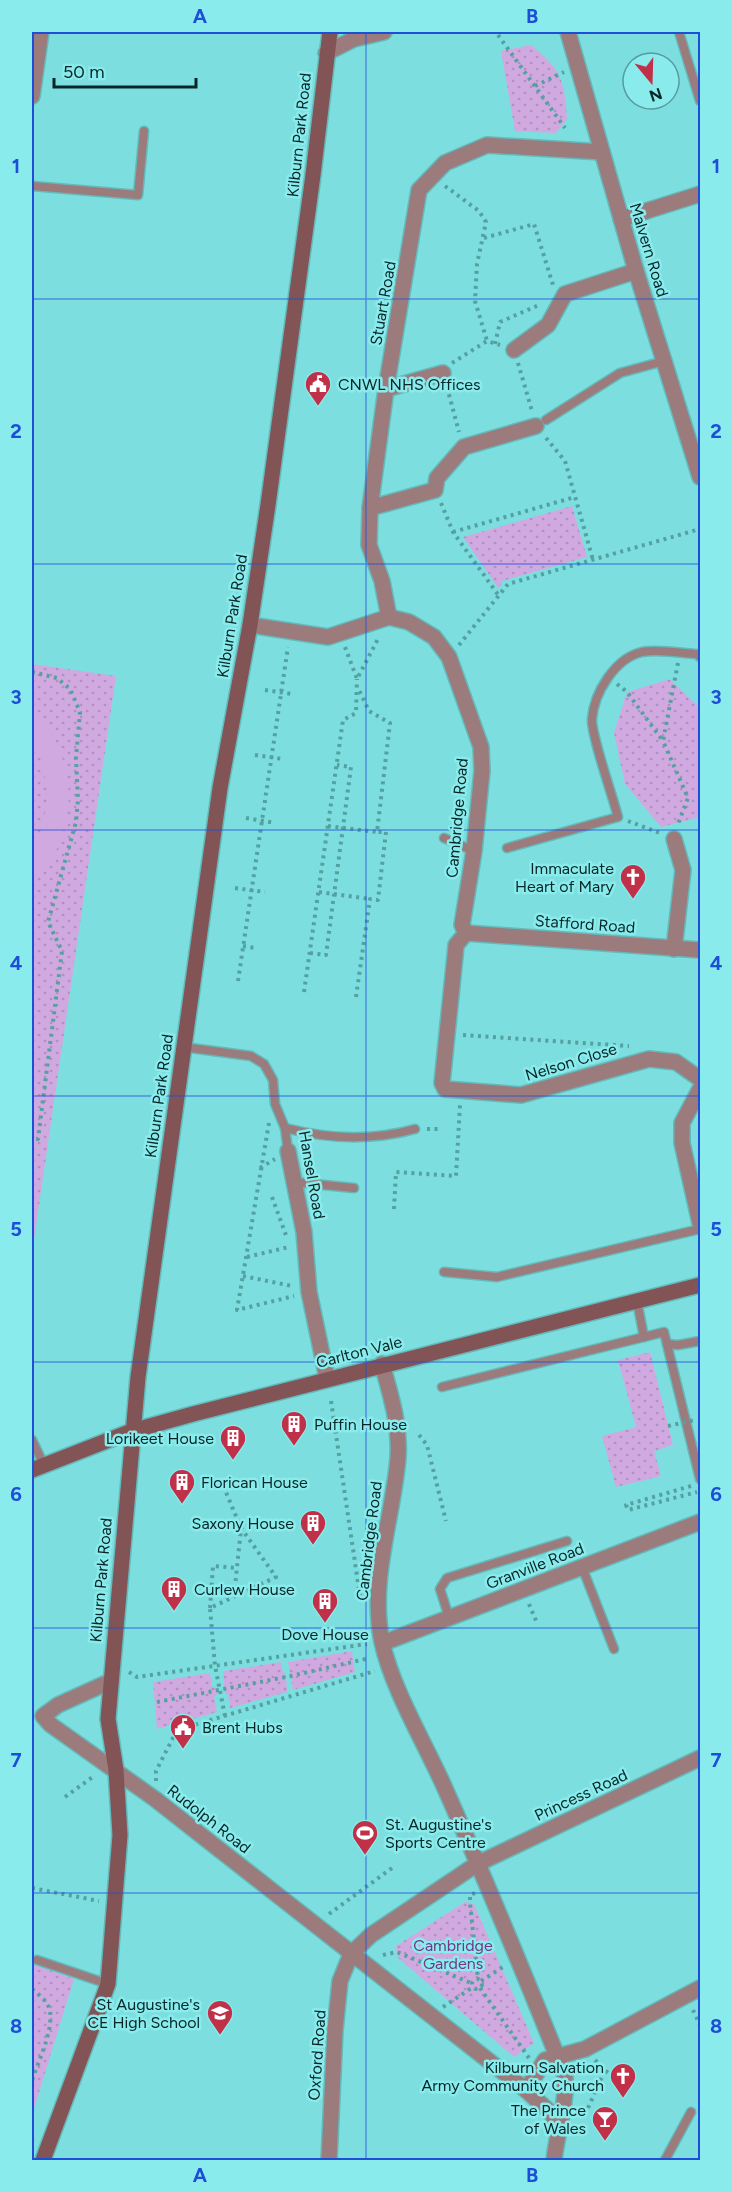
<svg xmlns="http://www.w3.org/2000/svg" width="732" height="2192" viewBox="0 0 732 2192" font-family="Figtree,sans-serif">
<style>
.green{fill:url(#green-dots)}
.pitch{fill:#d1a9e1}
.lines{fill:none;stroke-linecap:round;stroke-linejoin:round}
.lane-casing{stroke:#65b9ba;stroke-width:11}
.street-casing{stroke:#65b9ba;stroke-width:18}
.secondary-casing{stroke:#65b9ba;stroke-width:18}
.path{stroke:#55a0a1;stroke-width:4;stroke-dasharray:3 4.5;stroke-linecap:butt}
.lane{stroke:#9c7b7c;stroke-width:8}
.street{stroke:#9c7b7c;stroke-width:15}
.secondary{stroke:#835456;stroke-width:15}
.path-bridge{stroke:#55a0a1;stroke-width:4;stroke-dasharray:3 4.5;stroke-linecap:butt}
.grid{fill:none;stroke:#1d4ed8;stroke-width:1.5;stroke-opacity:0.55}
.labels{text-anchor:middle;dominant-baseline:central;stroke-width:5;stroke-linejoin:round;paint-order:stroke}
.street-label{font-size:16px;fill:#062627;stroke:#8aebec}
.poi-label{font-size:16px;fill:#062627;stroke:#8aebec;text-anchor:start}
.park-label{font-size:16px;fill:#733689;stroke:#8aebec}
.neatline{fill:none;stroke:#1d4ed8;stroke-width:2}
.grid-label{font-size:20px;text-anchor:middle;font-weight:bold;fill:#1d4ed8}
</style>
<defs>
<pattern id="green-dots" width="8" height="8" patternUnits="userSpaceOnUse" patternTransform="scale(1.5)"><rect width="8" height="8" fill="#d1a9e1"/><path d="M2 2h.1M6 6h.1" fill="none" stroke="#b291c1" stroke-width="1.8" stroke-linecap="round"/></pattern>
</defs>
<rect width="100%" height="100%" fill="#7ddedf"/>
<!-- green -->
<g class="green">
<path d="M531,45C562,70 564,80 567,119L556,133L515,131L501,51Z"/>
<polygon points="572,506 587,557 502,581 499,589 463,537"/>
<polygon points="32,664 116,676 32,1253"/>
<polygon points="670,679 699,707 700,817 661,827 625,784 614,733 627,692"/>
<polygon points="650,1352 673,1445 654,1451 661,1476 616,1487 602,1436 636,1427 618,1360"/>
<polygon points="352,1651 355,1672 293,1690 288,1662"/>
<polygon points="281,1662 283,1673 286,1673 287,1692 230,1708 228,1694 225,1694 223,1671"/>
<polygon points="210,1673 212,1687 216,1687 217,1695 214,1697 217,1712 157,1729 153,1682"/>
<polygon points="465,1902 474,1904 534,2043 514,2057 397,1957 396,1946"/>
<polygon points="32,1964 74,1979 32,2115"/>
</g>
<!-- pitch -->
<path class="pitch" d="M32,707C80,760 82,832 32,885V851L42,829L48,797L42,761L32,741Z"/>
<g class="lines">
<!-- lane casing -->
<g class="lane-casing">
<g id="lane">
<polyline points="679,32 700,101"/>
<polyline points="32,186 138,195 144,131"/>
<polyline points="546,420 620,373 664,361"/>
<polyline points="444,838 474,851"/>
<path d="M507,848L618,817C613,797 591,735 592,719C594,693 615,658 642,652C658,649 680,653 697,654L700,657"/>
<polyline points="183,1047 251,1056 264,1064 273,1080 275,1104 285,1128 288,1151"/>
<path d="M285,1128C328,1139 372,1141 415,1129"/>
<polyline points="294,1182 354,1188"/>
<polyline points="444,1272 497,1277 700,1229"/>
<polyline points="637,1301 644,1337 664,1332 700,1479"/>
<polyline points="667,1344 678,1345 700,1341"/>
<polyline points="442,1387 644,1337"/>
<polyline points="32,1440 44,1465"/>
<polyline points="582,1567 614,1649"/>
<polyline points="449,1617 440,1589 447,1578 567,1541"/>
<polyline points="37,1960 108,1984"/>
<polyline points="665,2160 691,2112"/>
</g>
</g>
<!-- street casing -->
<g class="street-casing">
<g id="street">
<polyline points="568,32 636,271 700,477"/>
<polyline points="326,53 354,39 384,32"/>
<polyline points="32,96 41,32"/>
<polyline points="621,219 700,194"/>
<polyline points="514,350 548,325 565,294 636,271"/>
<polyline points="386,389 443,373"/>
<polyline points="370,508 435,490 437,478 464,447 536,426"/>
<polyline points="389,617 382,581 369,545 370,508 386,389 419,190 445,163 487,145 602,152"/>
<polyline points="250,625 328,637 389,617 409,622 434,637 449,657 481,747 482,771 474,851 462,925 466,933 456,945 455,956 442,1083 445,1089 521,1095 649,1059 676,1062 700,1079"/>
<polyline points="466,933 700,950"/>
<polyline points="674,949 683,870 674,839"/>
<polyline points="700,1089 682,1123 682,1143 700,1223"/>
<polyline points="288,1151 304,1232 309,1292 327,1378"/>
<path d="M382,1364C391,1396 400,1425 398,1458C393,1518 369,1581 382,1642C392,1688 423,1740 443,1784C486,1880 526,1978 565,2076C567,2103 557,2133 554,2160"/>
<polyline points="383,1643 700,1522"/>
<polyline points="111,1681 58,1705 43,1716 51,1725 155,1799 526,2090 553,2115 557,2129"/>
<polyline points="526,2090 545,2060 585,2049 700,1988"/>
<polyline points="329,2160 335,2030 340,1981 351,1954 371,1935 477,1864 700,1758"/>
</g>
</g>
<!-- secondary casing -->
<g class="secondary-casing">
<g id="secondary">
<polyline points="32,1470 132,1431 193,1414 700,1285"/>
<polyline points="43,2160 108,1984 120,1835 116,1770 108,1719 138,1377 220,788 250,625 268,505 313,175 330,32"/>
</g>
</g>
<!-- path -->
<g class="path">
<polyline points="498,35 565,128"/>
<polyline points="535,86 564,72"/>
<polyline points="445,186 479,211 486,222 477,264 475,301 487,341"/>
<polyline points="484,238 534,224 553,285"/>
<polyline points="495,344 500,322 539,305"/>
<polyline points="452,363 487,341 500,345"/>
<polyline points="518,363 532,411"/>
<polyline points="447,387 459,432"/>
<polyline points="546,438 565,461 593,560"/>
<polyline points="441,503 453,532 499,596"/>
<polyline points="453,532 575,497"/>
<polyline points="459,645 508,584 700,529"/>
<polyline points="345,647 357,679 379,637"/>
<polyline points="678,663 663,741 688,798 678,824"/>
<polyline points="32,672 57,678 70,689 80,712 76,758 78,800 76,822 48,922 62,951 38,1139 32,1138"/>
<polyline points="617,684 627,692 663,741"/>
<polyline points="265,690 292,694"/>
<polyline points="255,755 283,759"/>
<polyline points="246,818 275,823"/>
<polyline points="628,821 660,833"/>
<polyline points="328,826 377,832"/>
<polyline points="235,888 265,892"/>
<polyline points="319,892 370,899"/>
<polyline points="243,946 255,948"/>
<polyline points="310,953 326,955 351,767 337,765"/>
<polyline points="238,981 288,647"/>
<polyline points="304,992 343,720 356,713 357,679"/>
<polyline points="356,997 370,899 378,900 386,832 377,832 390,723 369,711 358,688"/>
<polyline points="463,1035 629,1046"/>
<polyline points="269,1123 237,1310 294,1296"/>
<polyline points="427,1129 441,1129"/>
<polyline points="260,1168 275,1159"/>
<polyline points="272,1197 287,1238"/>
<polyline points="394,1209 396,1172 456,1176 460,1105"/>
<polyline points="247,1257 289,1247"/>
<polyline points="243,1276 292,1286"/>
<polyline points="331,1401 360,1596"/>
<polyline points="419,1435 427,1445 446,1521"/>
<polyline points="691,1486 626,1505 628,1510 697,1492"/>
<polyline points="234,1596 241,1529"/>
<polyline points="529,1604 537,1623"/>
<polyline points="210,1608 213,1566 237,1568"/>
<polyline points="129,1672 137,1677 367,1644"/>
<polyline points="157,1702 291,1676 370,1658"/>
<polyline points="225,1716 215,1666 210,1608 276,1577 241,1528 225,1490"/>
<polyline points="156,1781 156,1771 177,1730 375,1671"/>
<polyline points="65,1797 94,1776"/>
<polyline points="32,1888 99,1901"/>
<polyline points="475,1893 470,1895 470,1903 478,1979"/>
<polyline points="329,1914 392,1868"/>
<polyline points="383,1955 397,1952 471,1983"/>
<circle cx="477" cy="1984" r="5"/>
<polyline points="481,1981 503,1967"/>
<polyline points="480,1988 529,2058"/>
<path d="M32,1989C39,1995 48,2001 50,2011C53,2033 38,2061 32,2081"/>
<polyline points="443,2007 473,1987"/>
<polyline points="693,2010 700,2025"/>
<polyline points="595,2060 624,2089"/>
<polyline points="588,2108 605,2070"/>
</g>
<!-- lane -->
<use href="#lane" class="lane"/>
<!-- street -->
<use href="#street" class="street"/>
<!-- secondary -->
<use href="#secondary" class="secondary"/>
<!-- path-bridge -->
<polyline class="path-bridge" points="668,1426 695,1420"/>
</g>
<!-- grid -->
<path class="grid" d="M366,32V2160M32,299H700M32,564H700M32,830H700M32,1096H700M32,1362H700M32,1628H700M32,1893H700"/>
<!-- icons -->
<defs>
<g id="civic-pin" transform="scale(1.35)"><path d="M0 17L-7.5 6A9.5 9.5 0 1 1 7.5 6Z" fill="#c03049" stroke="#8aebec"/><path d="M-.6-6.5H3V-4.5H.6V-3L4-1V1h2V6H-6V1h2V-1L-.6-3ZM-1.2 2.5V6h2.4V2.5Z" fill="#fff"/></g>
<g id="church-pin" transform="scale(1.35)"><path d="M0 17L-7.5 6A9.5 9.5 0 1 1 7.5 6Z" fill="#c03049" stroke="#8aebec"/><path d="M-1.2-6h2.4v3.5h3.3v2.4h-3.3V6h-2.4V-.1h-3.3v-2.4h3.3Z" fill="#fff"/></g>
<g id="building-pin" transform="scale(1.35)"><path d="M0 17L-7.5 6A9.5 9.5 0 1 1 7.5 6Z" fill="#c03049" stroke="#8aebec"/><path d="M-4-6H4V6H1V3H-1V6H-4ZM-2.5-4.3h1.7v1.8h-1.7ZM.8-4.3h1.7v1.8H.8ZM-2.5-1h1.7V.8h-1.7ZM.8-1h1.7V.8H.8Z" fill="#fff"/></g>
<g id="stadium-pin" transform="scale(1.35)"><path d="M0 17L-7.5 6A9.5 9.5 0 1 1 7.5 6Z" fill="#c03049" stroke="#8aebec"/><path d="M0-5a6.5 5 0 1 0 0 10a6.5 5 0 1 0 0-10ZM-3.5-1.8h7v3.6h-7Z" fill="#fff"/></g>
<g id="school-pin" transform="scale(1.35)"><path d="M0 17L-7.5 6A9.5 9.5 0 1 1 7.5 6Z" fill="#c03049" stroke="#8aebec"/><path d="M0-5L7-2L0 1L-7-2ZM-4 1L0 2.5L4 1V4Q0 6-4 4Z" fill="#fff"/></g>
<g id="bar-pin" transform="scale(1.35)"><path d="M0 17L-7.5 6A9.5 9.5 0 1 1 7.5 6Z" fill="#c03049" stroke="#8aebec"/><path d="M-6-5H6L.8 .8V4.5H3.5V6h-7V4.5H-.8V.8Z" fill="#fff"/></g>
</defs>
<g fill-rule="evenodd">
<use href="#civic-pin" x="318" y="384"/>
<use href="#church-pin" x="633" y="877"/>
<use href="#building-pin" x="294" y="1424"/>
<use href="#building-pin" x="233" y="1438"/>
<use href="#building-pin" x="182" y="1482"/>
<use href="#building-pin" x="313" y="1523"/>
<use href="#building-pin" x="174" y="1589"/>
<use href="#building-pin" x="325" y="1601"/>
<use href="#civic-pin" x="183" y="1727"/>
<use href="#stadium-pin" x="365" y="1833"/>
<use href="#school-pin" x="220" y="2013"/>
<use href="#church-pin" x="623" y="2076"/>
<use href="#bar-pin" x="605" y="2119"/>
</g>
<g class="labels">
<!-- street labels -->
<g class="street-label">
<text transform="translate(299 135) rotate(-84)">Kilburn Park Road</text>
<text transform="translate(649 250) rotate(73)">Malvern Road</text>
<text transform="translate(383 303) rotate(-80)">Stuart Road</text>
<text transform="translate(232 616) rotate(-81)">Kilburn Park Road</text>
<text transform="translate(457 818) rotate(-85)">Cambridge Road</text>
<text transform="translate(585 924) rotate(4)">Stafford Road</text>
<text transform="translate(571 1062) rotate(-17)">Nelson Close</text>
<text transform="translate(159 1096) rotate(-82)">Kilburn Park Road</text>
<text transform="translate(312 1175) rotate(80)">Hansel Road</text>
<text transform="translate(359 1352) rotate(-14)">Carlton Vale</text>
<text transform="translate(369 1541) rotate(-83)">Cambridge Road</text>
<text transform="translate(535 1566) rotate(-21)">Granville Road</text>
<text transform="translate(101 1580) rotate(-85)">Kilburn Park Road</text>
<text transform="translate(581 1795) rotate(-25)">Princess Road</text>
<text transform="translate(209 1819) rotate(38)">Rudolph Road</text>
<text transform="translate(317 2055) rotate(-86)">Oxford Road</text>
</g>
<!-- poi labels -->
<g class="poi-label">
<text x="338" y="384">CNWL NHS Offices</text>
<text x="614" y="868" text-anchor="end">Immaculate<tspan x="614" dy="18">Heart of Mary</tspan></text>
<text x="314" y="1424">Puffin House</text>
<text x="214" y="1438" text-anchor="end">Lorikeet House</text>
<text x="201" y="1482">Florican House</text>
<text x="294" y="1523" text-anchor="end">Saxony House</text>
<text x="194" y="1589">Curlew House</text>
<text x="325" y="1634" text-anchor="middle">Dove House</text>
<text x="202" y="1727">Brent Hubs</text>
<text x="385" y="1824">St. Augustine's<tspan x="385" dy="18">Sports Centre</tspan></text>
<text x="200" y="2004" text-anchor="end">St Augustine's<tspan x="200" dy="18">CE High School</tspan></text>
<text x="604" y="2067" text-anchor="end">Kilburn Salvation<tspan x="604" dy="18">Army Community Church</tspan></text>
<text x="586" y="2110" text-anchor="end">The Prince<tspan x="586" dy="18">of Wales</tspan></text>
</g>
<!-- park labels -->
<g class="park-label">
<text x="453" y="1945">Cambridge<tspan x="453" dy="18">Gardens</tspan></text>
</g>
</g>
<!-- border -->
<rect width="732" height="2192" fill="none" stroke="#8aebec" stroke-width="66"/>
<!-- north arrow -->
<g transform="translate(651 81) rotate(161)"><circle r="28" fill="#8aebec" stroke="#559c9d" stroke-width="1.5"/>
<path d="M0-4.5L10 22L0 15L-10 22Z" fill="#c03049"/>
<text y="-9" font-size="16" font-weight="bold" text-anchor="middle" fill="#062627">N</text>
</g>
<!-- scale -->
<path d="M54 78v9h142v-9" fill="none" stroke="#062627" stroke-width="3"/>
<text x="63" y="78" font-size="18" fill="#062627" stroke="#8aebec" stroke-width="4.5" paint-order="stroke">50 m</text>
<rect x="33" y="33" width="666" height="2126" class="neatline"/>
<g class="grid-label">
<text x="200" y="23">A</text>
<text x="532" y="23">B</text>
<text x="16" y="173">1</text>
<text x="716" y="173">1</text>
<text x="16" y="438">2</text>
<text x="716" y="438">2</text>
<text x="16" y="704">3</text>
<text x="716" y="704">3</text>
<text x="16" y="970">4</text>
<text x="716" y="970">4</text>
<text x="16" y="1236">5</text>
<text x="716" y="1236">5</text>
<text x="16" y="1501">6</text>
<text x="716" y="1501">6</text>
<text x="16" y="1767">7</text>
<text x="716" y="1767">7</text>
<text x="16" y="2033">8</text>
<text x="716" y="2033">8</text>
<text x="200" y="2182">A</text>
<text x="532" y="2182">B</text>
</g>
</svg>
